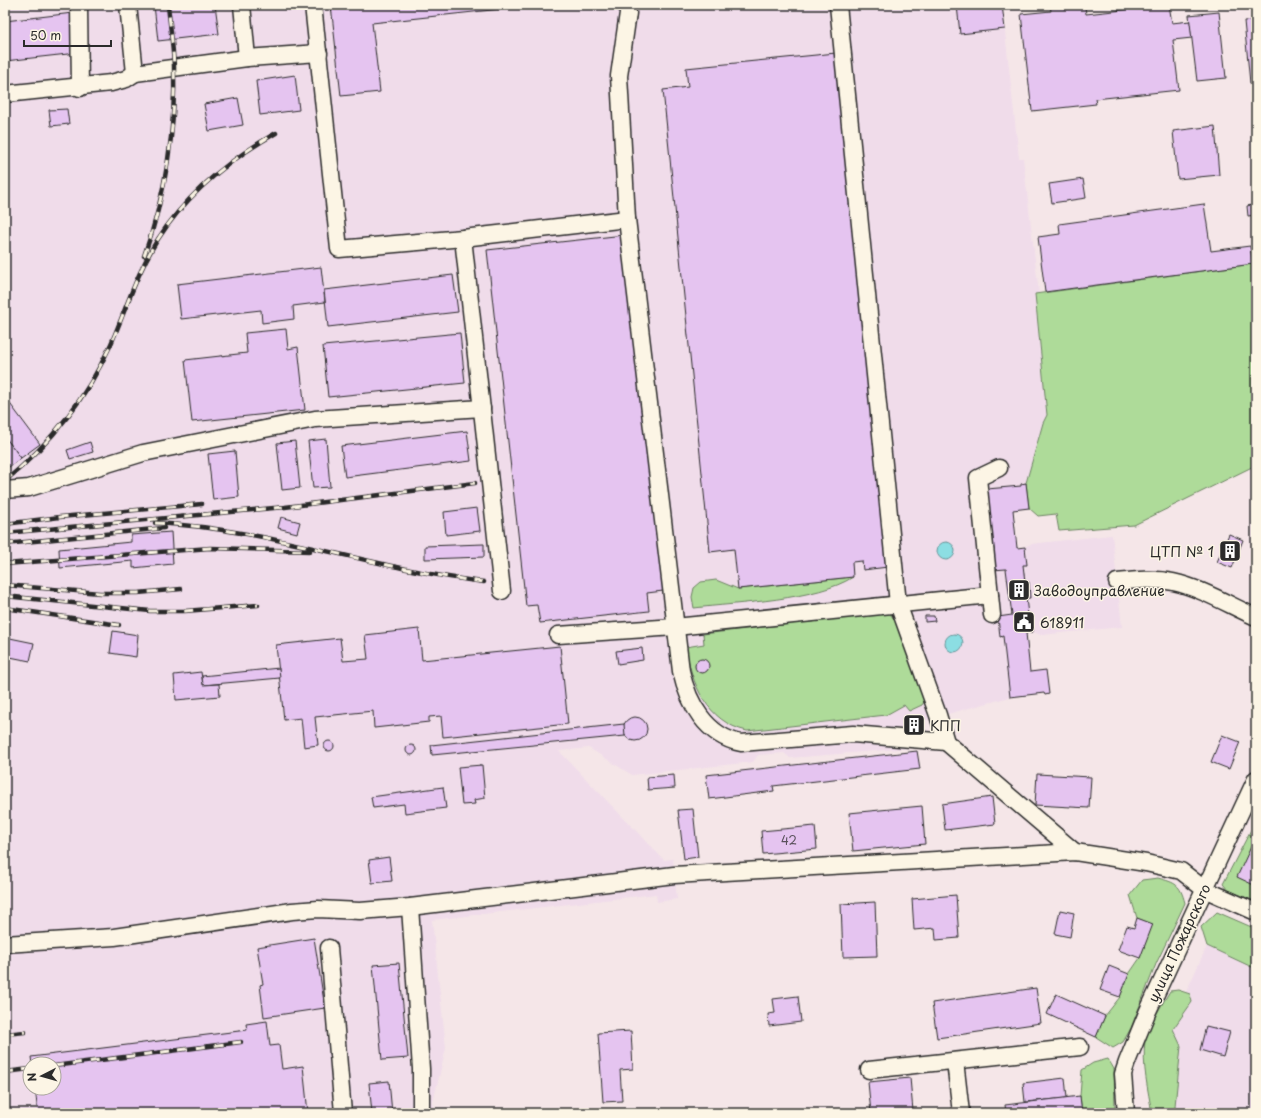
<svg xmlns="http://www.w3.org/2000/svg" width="1261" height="1118" viewBox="0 0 1261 1118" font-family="'Playpen Sans',sans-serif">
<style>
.built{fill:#f0dcea;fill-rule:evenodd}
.green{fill:#aedb99;stroke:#6c8362}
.water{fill:#8cdee3;stroke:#659699}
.building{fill:#e5c4f0;stroke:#2b2b2b}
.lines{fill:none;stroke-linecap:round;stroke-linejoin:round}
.minor-casing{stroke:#2b2b2b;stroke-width:19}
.minor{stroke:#fcf5e5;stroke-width:16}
.rail-casing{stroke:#2b2b2b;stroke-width:4.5}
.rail{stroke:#fcf5e5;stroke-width:3;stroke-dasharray:9;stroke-linecap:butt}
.labels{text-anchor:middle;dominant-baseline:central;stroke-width:3;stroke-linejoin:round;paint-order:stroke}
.number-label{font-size:12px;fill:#5a515c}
.poi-label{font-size:14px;fill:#2b2b2b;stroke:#fcf5e5;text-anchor:start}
.street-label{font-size:14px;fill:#2b2b2b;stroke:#fcf5e5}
</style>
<rect width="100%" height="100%" fill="#f5e6e8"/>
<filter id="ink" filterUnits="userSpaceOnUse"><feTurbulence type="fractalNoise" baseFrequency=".025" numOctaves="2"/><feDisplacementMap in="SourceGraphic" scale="8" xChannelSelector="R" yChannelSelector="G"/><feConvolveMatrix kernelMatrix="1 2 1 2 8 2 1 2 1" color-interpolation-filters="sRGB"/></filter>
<g filter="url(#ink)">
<!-- built -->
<g class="built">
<path d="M5,5H1002L1019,158H1023L1039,294L1035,295L1047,415L1043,423L1026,483L1029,508L1013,510L1017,548L1024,547L1031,544L1112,535L1122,627L1041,635L1033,632L1026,633L1030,671L1046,670L1049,694L1045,695L1044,693L1010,697L918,722L911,748L790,758L784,753L758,755L753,762L632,775L589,748L559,751L664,860L673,859L677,899L657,902L656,894L432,920L446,1048L433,1102L434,1113H5ZM30,1064H54V1088H30Z"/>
<polygon points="1207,946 1256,969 1256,1113 1176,1113 1172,1029 1192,1002 1190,994 1186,992"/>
</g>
<!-- green -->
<g class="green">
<polygon points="1256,261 1256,465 1134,525 1059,531 1056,514 1038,516 1029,508 1026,483 1043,423 1047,415 1035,294 1253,264"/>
<path d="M853,577C818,600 737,603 694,608L692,597L694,588L701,582L716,580L738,589Z"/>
<path d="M886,613L890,614L895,620L926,699L922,705L909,711L904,705L886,715L747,731C707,722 691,683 686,647L704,644L703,634Z"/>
<polygon points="1256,820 1256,902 1228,890 1223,884"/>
<path d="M1158,878C1176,883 1180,884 1185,903L1156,964L1131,1028L1123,1042L1113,1048L1096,1037L1105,1016L1120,997L1129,974L1140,958L1152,924L1137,918L1130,895L1142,880Z"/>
<polygon points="1217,912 1256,929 1256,969 1207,946 1201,927"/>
<path d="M1178,990L1190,994L1192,1002L1173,1029L1181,1046L1175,1106L1176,1113H1152C1148,1090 1142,1065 1145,1041C1147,1028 1163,1003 1170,991Z"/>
<polygon points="1108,1059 1114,1069 1115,1109 1113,1113 1082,1113 1080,1096 1082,1070 1093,1063"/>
</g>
<!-- water -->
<g class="water">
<circle cx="946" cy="551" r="9"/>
<circle cx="954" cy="643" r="9"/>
</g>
<!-- building -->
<g class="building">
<polygon points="154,5 215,5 219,34 158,41"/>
<polygon points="331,5 538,5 372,23 380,92 341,96"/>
<polygon points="957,5 1002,5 1005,29 960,34"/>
<polygon points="1050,5 1065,5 1065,9 1085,7 1086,14 1169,5 1172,23 1190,21 1192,38 1173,40 1179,90 1095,99 1096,104 1032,111 1021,14 1051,11"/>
<polygon points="1219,12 1226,78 1197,81 1189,15"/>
<polygon points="73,13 77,53 5,61 5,21"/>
<polygon points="1256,20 1256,83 1250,83 1244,21"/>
<polygon points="836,53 888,567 863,570 862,561 852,562 853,577 738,589 734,549 710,552 663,90 688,87 686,68"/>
<polygon points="295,75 299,110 260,115 256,81"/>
<polygon points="238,98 243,125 209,131 204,104"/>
<polygon points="67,109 69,124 51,126 49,110"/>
<polygon points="1215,126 1219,175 1178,179 1173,131"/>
<polygon points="1083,179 1086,198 1052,203 1049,184"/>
<polygon points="1204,204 1211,251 1250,246 1253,264 1045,292 1038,237 1060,234 1059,224"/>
<polygon points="1256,204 1256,215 1248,216 1247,206"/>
<polygon points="624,235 663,591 647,593 649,611 540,623 537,605 526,606 487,250"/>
<polygon points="321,267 325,302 293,306 294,319 262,323 261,310 181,319 177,284"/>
<polygon points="453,275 458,312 328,327 324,290"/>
<polygon points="286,329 288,349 298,347 305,410 192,422 185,360 247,353 245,333"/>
<polygon points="460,333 465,383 328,397 323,346"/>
<polygon points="5,397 40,444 21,458 5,437"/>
<polygon points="467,431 471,461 345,477 341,446"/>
<polygon points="5,437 21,458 5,470"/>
<polygon points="326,439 330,487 313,488 308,441"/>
<polygon points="295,441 300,488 282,490 277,443"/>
<polygon points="90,442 93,452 70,459 67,450"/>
<polygon points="235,451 239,497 213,500 208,454"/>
<polygon points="1026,483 1029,508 1013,510 1017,548 1025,547 1027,565 1023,565 1025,582 1029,582 1030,598 1026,598 1028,615 1032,615 1033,632 1026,633 1030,672 1046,670 1049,694 1045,695 1044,693 1010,697 1003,636 1000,637 998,617 1012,615 1006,569 993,570 991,550 994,550 987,489 1021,486 1021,484"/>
<polygon points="477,508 480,531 446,535 444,512"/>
<polygon points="281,517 300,522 297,533 278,528"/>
<polygon points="171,532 173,564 133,568 133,561 60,568 59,549 131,542 131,535"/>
<polygon points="1229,534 1243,540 1232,568 1217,562"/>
<polygon points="484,544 484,557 425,559 425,546"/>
<polygon points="925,616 934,616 935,621 925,622"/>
<polygon points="419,629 422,660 560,646 568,724 443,737 441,716 429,717 429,722 374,728 373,711 315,717 318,745 304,747 301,718 284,720 276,645 340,638 343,661 368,659 365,635"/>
<polygon points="113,631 138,635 136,657 110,653"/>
<polygon points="5,637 34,643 30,661 5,656"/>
<polygon points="642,648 643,660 618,664 616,651"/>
<circle cx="702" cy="666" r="7"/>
<polygon points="279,668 280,678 203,685 202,676"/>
<polygon points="201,672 203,685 219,684 220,696 176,700 174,675"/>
<circle cx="635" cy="729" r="12"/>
<polygon points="911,721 918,722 918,730 911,729"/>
<polygon points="624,724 625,736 432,755 431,745"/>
<polygon points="1222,735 1240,742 1229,769 1211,762"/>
<circle cx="329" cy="746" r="5"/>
<circle cx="411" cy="750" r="5"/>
<polygon points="917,751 920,769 773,786 774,791 709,799 706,775"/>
<polygon points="482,765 485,798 474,800 475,804 462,805 458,767"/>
<polygon points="1037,774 1091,777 1089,808 1035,805"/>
<polygon points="674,775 675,788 648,790 647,777"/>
<polygon points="443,787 446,808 405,813 404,804 373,808 371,797"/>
<polygon points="992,797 995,824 945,830 942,804"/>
<polygon points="922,806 925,844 853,851 849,813"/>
<polygon points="693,809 698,857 684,859 678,810"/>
<polygon points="815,826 817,849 763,854 761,831"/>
<polygon points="1256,836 1256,886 1237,877"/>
<polygon points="389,857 392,881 372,883 369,860"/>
<polygon points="956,895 959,938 936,940 935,928 914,930 912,899"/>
<polygon points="875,902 877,956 843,957 841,904"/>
<polygon points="1060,910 1074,913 1070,937 1055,934"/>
<polygon points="1137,918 1153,924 1140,958 1118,950 1127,926 1134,928"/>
<polygon points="314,938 325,1008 264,1017 260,985 263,984 257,947"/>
<polygon points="399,963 408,1058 382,1060 373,965"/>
<polygon points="1109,966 1129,974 1120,997 1100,990"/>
<polygon points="1036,988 1041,1023 937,1038 932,1003"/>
<polygon points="1056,994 1105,1016 1096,1037 1047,1014"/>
<polygon points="798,996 801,1022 769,1026 768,1014 775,1013 773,999"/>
<polygon points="267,1021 270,1046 279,1045 282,1069 303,1066 308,1113 38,1113 35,1088 54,1088 54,1064 32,1064 31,1057 247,1030 246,1024"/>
<polygon points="1206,1026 1230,1032 1223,1057 1200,1050"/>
<polygon points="631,1031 633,1069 620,1070 622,1101 603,1102 598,1033"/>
<polygon points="910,1078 913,1111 871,1113 868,1082"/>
<polygon points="1065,1078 1067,1098 1025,1102 1023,1083"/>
<polygon points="389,1081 392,1113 372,1113 369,1083"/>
<polygon points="1080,1096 1082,1113 1006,1113 1005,1105"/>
</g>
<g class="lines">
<!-- minor casing -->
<g class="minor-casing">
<g id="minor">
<polyline points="79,5 80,88"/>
<polyline points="128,5 135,73 247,58 319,53"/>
<polyline points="242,5 247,58"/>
<polyline points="313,5 339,249 463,238 627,219"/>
<path d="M627,5L628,13L619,76L627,219L681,671C688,703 706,736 741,743L853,734L946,742"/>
<polyline points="838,5 898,604 938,715 946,742 1075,852"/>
<polyline points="5,94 111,83 126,79 135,73"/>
<polyline points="463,238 502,591"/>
<polyline points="5,490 29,488 143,453 315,419 482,408"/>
<path d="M1117,582C1135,580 1155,578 1173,582C1201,588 1229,605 1256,617"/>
<polyline points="992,615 978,478 999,468"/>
<polyline points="558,635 675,627 990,595"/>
<polyline points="410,907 421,1069 421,1113"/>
<polyline points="5,944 114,937 292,911 318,909 360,911 410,907 674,875 1075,852 1146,863 1181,871 1204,889 1256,912"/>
<polyline points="329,948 343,1113"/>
<polyline points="955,1061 961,1113"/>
<polyline points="869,1070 1080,1047"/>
<polyline points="1126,1113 1123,1074 1127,1062 1147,1013 1256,779"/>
</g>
</g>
<!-- minor -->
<use href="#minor" class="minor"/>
<!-- rail casing -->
<g class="rail-casing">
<g id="rail">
<path d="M144,256C165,198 176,127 174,66C173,46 170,25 168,5"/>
<path d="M5,481C50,444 87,397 111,344C126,309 137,272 158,239C187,194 230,159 276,133"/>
<path d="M155,523C267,528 373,569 484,582"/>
<polyline points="5,524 60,517 202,504"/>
<polyline points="5,533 285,507 475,483"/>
<polyline points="5,544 164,528"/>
<polyline points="5,564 210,548 310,551"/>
<polyline points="5,585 100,593 138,593 181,589"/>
<polyline points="5,596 150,611 185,611 258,605"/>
<polyline points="5,608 119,625"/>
<polyline points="5,1034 25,1032"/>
<polyline points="54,1066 241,1042"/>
<polyline points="5,1072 30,1069"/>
</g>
</g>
<!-- rail -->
<use href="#rail" class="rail"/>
</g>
</g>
<!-- icons -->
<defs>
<g id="building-square" transform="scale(1.15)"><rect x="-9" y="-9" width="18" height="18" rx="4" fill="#2b2b2b" stroke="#fcf5e5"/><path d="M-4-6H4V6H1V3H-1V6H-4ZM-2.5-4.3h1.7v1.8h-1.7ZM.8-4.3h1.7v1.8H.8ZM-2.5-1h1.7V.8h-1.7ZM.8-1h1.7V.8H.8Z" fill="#fff"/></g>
<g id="civic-square" transform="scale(1.15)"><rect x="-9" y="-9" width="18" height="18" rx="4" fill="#2b2b2b" stroke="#fcf5e5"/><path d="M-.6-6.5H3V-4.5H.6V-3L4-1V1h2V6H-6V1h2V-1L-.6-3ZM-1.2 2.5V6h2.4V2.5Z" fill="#fff"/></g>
</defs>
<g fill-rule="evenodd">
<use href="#building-square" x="1230" y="551"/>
<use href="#building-square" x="1019" y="590"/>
<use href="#civic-square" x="1024" y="622"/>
<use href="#building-square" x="914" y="725"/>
</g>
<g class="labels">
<!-- number labels -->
<g class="number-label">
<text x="789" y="840">42</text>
</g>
<!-- poi labels -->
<g class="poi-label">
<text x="1214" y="551" text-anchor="end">ЦТП № 1</text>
<text x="1034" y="590">Заводоуправление</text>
<text x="1040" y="622">618911</text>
<text x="930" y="725">КПП</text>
</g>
<!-- street labels -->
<g class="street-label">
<text transform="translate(1179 943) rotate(-65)">улица Пожарского</text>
</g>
</g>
<!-- margin -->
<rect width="1261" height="1118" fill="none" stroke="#fcf5e5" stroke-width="20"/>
<rect x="10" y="10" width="1241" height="1098" fill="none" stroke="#2b2b2b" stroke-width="1.5" filter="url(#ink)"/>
<!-- north arrow -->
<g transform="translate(42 1076) rotate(264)"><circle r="19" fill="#fcf5e5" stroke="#a8a49b"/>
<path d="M0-3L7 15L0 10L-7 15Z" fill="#2b2b2b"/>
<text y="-6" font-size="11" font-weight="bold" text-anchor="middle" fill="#2b2b2b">N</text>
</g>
<!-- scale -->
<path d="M24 40v6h87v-6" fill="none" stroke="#2b2b2b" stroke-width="2"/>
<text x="30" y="40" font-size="12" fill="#2b2b2b" stroke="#fcf5e5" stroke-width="3" paint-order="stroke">50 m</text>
</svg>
